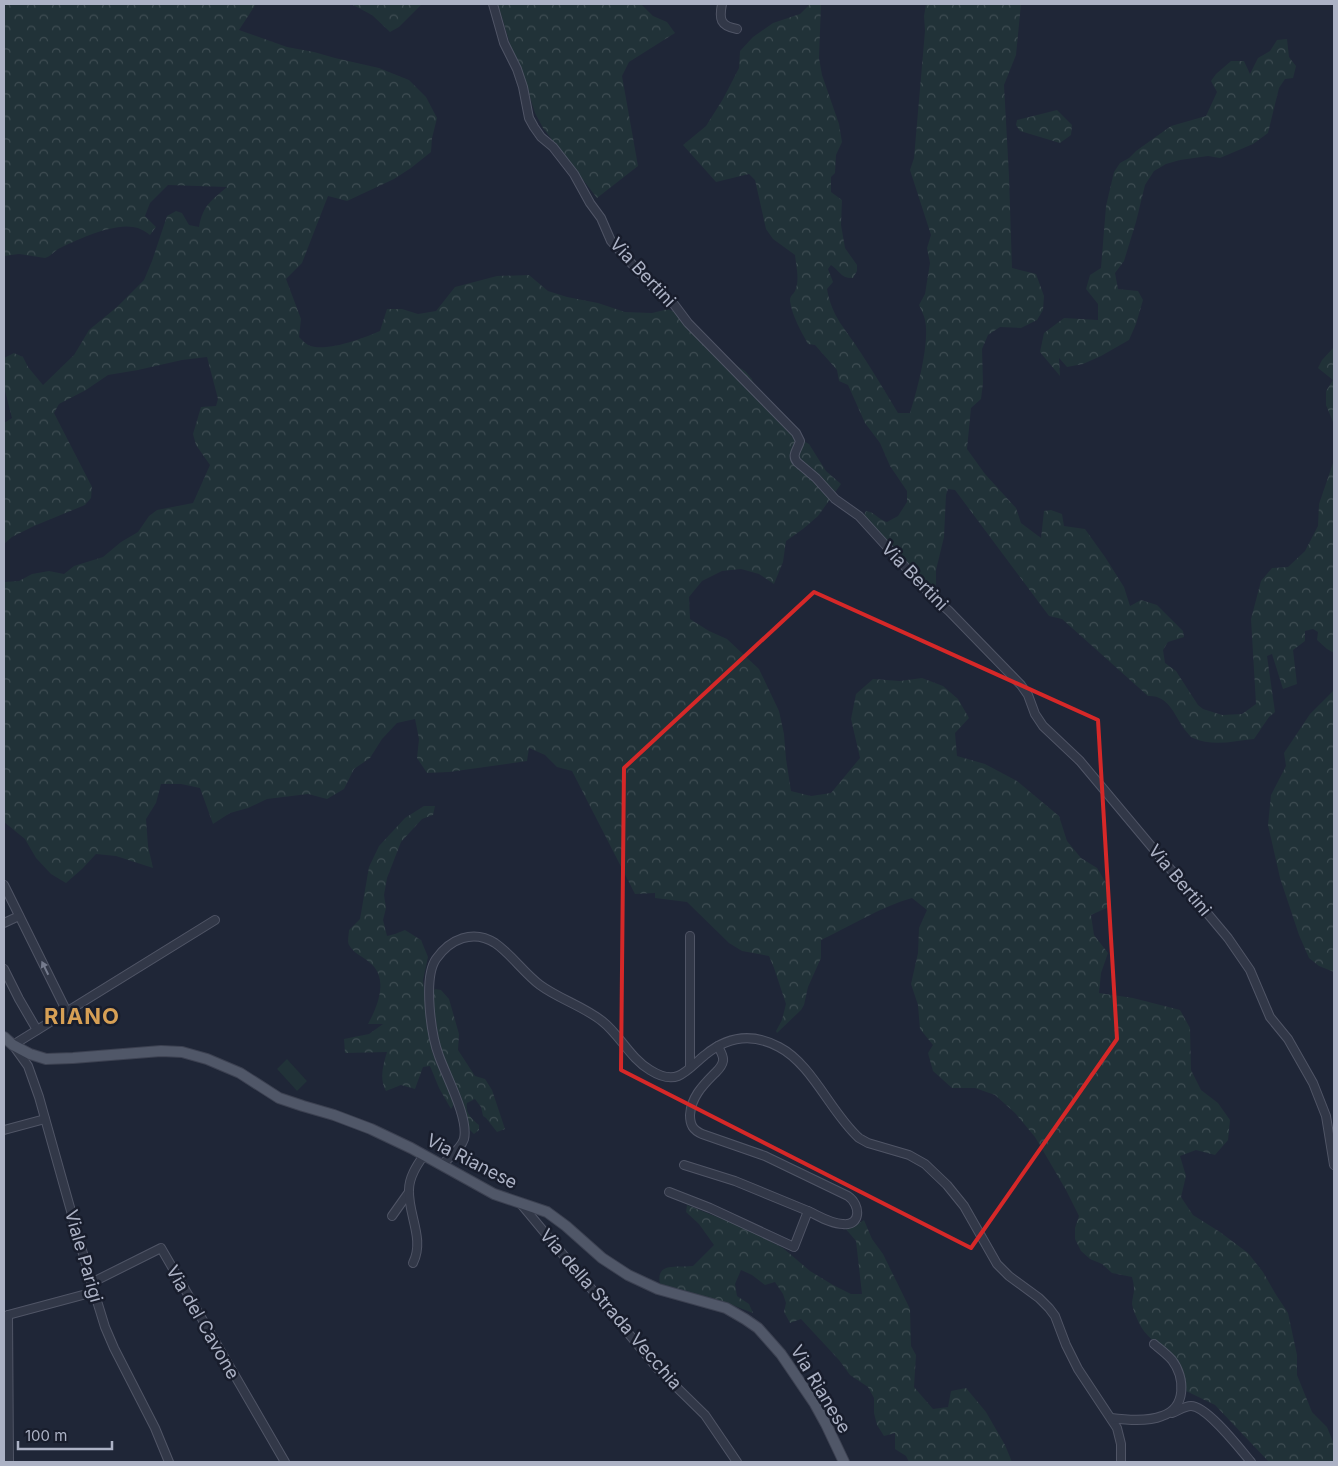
<svg xmlns="http://www.w3.org/2000/svg" width="1338" height="1466" viewBox="0 0 1338 1466" font-family="Inter,sans-serif">
<style>
.forest{fill:url(#forest-crowns)}
.pitch{fill:#213238}
.lines{fill:none;stroke-linecap:round;stroke-linejoin:round}
.minor-casing{stroke:#505566;stroke-width:10}
.major-casing{stroke:#3c4151;stroke-width:12}
.minor{stroke:#323848;stroke-width:8}
.major{stroke:#505768;stroke-width:10}
.oneway{fill:#757b8d}
.marked{fill:none;stroke:#d62828;stroke-width:4;stroke-linejoin:round}
.labels{text-anchor:middle;dominant-baseline:central;stroke-width:5;stroke-linejoin:round;paint-order:stroke}
.street-label{font-size:18px;fill:#acb2c5;stroke:#181d2c}
.district-label{font-size:22px;font-weight:bold;letter-spacing:1px;fill:#d7a055;stroke:#181d2c}
</style>
<defs>
<pattern id="forest-crowns" width="20" height="18" patternUnits="userSpaceOnUse" patternTransform="scale(1.25)"><rect width="20" height="18" fill="#213238"/><path d="M2 6a3 3 0 1 1 6 0M12 15a3 3 0 1 1 6 0" fill="none" stroke="#3f4d53"/></pattern>
</defs>
<rect width="100%" height="100%" fill="#1f2637"/>
<!-- forest -->
<g class="forest">
<path d="M4,4H256L239,30L287,47L314,52L335,58L379,68L409,80L426,97L437,118L432,138L431,152L411,168L394,179L347,201L328,196L302,263L286,279L301,319L299,337C302,340 305,343 308,345C325,353 364,338 380,331L387,309H402L418,314L436,311L455,287L497,276L529,275L548,291L567,297L598,303L625,312L652,313L668,309L687,318L698,327L711,350L745,371L752,379L755,394L798,438L809,444L826,471L841,484L818,516L803,529L786,541L783,562L774,584L759,574L741,569L722,571L702,581L689,597L690,619L709,631L727,639L759,669L779,711L784,734L786,759L791,791L811,796L831,793L860,758L851,719L856,694L873,679L900,681L922,678L943,686L958,699L969,718L955,733L957,756L985,764L1017,781L1059,816L1067,841L1081,858L1097,868L1108,886L1111,906L1091,915L1094,935L1108,953L1101,973L1099,993L1133,998L1180,1010L1190,1028L1191,1070L1201,1090L1218,1103L1230,1120L1228,1140L1215,1155L1196,1150L1180,1156L1186,1176L1181,1197L1193,1215L1220,1232L1248,1253L1263,1272L1275,1293L1288,1313L1297,1355V1375L1312,1412L1327,1427L1334,1444V1462H1269L1215,1405L1186,1391C1187,1352 1151,1349 1139,1323C1136,1317 1133,1310 1132,1304C1132,1299 1134,1294 1134,1289C1134,1285 1133,1281 1132,1277L1112,1273L1102,1264L1090,1259L1081,1251L1075,1239V1228L1079,1216L1066,1190L1035,1137L1015,1113L995,1095L975,1088H952L933,1071L928,1053L933,1045L920,1029L918,1005L911,984L918,953L919,928L927,910L912,898C880,907 851,926 821,940V958L808,987L804,1005L801,1010L777,1033L776,1031L782,1020L786,1004L774,968L769,956L742,951L729,943L687,902L655,898V893L635,894L572,771L557,767L545,755L529,748L527,761L449,772L427,773L417,758L419,739L415,719L397,723L382,739L370,758L354,769L344,789L327,799L308,794L267,799L248,808L230,813L213,824L200,788L181,784H161L156,803L146,819L148,846L153,868L116,856L96,854L82,869L66,883L51,874L36,858L25,839L4,822V582L19,581L32,574L49,571L64,574L74,566L103,557L121,542L138,532L149,516L157,510L193,503L210,465L196,445L193,434L201,407L216,406L218,399L207,357L182,360L138,370L108,375L86,390L59,404L54,413L92,487L91,498L85,505L34,526L12,537L4,544V423L12,418L4,387V358L14,353L23,357L28,367L43,385L74,355L89,330L117,307L144,280L152,261L167,216L176,211L182,213L189,225L199,227C203,205 211,201 227,187L168,185L150,203L145,216L156,227L150,235C145,231 140,228 133,227C113,223 76,240 58,249C54,252 51,256 45,258L19,254L4,256Z"/>
<polygon points="351,4 422,4 399,27 390,32 372,15"/>
<polygon points="498,4 641,4 653,16 667,22 675,33 629,62 622,76 638,166 597,198 543,128 535,113 520,66 513,54"/>
<path d="M810,4H821L819,58L822,75L839,124L842,142L836,155L835,173L831,177V192L842,200L841,225L845,248L857,265V271L853,278C841,279 839,270 831,265L828,269L833,282L827,289C832,318 846,329 861,353C874,373 886,393 898,413H910C917,391 930,343 925,320C924,315 921,310 919,305L925,294L930,263L927,248L931,235L910,170L914,158L925,31L924,16L926,4H1021L1016,55L1004,85L1009,176L1012,268L1036,274L1044,296L1043,310L1037,320L1021,328L1000,327L988,335L982,349L983,383L981,399L971,408L967,449L985,474L1016,508L1021,523L1041,538L1044,511L1051,510L1062,514L1064,526L1085,529L1105,557L1124,587L1130,606L1141,600L1157,605L1183,631L1184,637L1168,642L1163,650L1165,663L1176,671L1198,705L1203,709L1222,715L1242,714L1256,704L1251,619L1261,581L1272,568L1288,567L1305,551L1318,526L1319,504L1333,463V422L1326,405V391L1333,380L1318,368L1322,360L1334,347V583L1333,600L1334,607V653L1327,649L1317,640L1318,632L1313,629L1305,631V641L1293,650L1297,684L1283,689L1272,654L1267,656L1275,712L1269,717L1254,739C1235,741 1212,747 1193,738C1190,737 1188,733 1185,730C1174,715 1169,695 1148,696L1062,619L1049,616L955,490L948,489L946,495L944,537L936,570V583L935,590L930,593L864,515L866,511C875,512 879,520 887,522L898,516L907,502V491L890,466L880,443L865,423L848,385L839,381L837,370L815,345L808,344C801,331 792,316 790,301C790,295 793,295 795,291C800,281 796,265 795,255L773,239L766,229L755,180L749,174L716,182L683,145L706,126L723,99L739,68L740,51L753,37L773,23L800,14Z"/>
<polygon points="1287,39 1289,57 1296,66 1293,78 1285,79 1279,88 1268,133 1253,144 1220,158 1208,156 1180,160 1166,164 1154,171 1145,185 1136,222 1124,261 1115,273 1118,289 1138,291 1143,300 1136,324 1129,340 1101,356 1083,364 1067,367 1059,358 1060,376 1040,352 1044,333 1064,318 1098,320 1098,304 1086,289 1090,275 1101,268 1106,206 1114,172 1120,163 1129,158 1136,151 1171,126 1206,116 1217,92 1211,81 1216,74 1231,61 1244,61 1250,74 1258,58 1270,51 1277,40"/>
<polygon points="1057,110 1072,125 1071,135 1060,143 1020,131 1016,125 1017,120"/>
<polygon points="1334,690 1334,972 1319,966 1309,958 1299,935 1280,878 1268,825 1271,795 1286,766 1284,753 1310,714"/>
<path d="M424,806H435L433,815L422,819L401,842L387,878L384,895L386,908L383,920L387,936L395,934L405,930L421,940L428,957L423,980L432,1051L454,1104L451,1109L439,1088L430,1066L423,1067L415,1089L401,1085L386,1091C379,1079 383,1065 387,1052L345,1053L344,1039L369,1034L383,1024H368C378,1006 389,978 370,963C364,957 353,953 349,945C347,941 349,934 349,930L360,919L369,867L379,846L405,818Z"/>
<path d="M435,989L441,990L449,999L459,1034L458,1050L475,1076L485,1079L492,1090L505,1129L497,1132L486,1118L483,1116L481,1107L475,1099L467,1103C465,1113 472,1119 479,1125V1130L474,1134L468,1128L440,1049L432,993Z"/>
<path d="M687,1205L745,1228L783,1248L810,1271L833,1285L851,1294H862L856,1241L845,1228L853,1227L864,1220L872,1239L883,1254L910,1309L911,1346L916,1355L914,1387L933,1409L948,1407L951,1391L966,1388L986,1412L1005,1445L1012,1462H909L906,1456L895,1449V1433L884,1436L877,1425L874,1413V1398L868,1387L850,1375L839,1360L801,1319L790,1323L784,1312L786,1303L783,1294L775,1282L765,1285L752,1275L741,1270L735,1284L737,1296L749,1304L753,1313L724,1302L660,1284C655,1261 679,1268 693,1266L714,1245L699,1224L686,1212Z"/>
</g>
<!-- pitch -->
<polygon class="pitch" points="287,1059 307,1081 297,1091 277,1069"/>
<g class="lines">
<!-- minor casing -->
<g class="minor-casing">
<g id="minor">
<path d="M493,4L504,43L517,69L523,87L529,118L534,127L541,137L553,147L574,174L590,203L601,218L611,241L652,286L673,303L688,323L796,433L800,441C798,449 791,455 797,462L816,478L835,499L859,516L930,594L949,611L1021,685L1028,695L1035,714L1043,726L1080,761L1228,938L1250,970L1270,1017L1288,1039L1313,1083L1326,1116L1334,1165"/>
<path d="M722,4C719,19 720,26 737,29"/>
<polyline points="4,885 67,1012"/>
<polyline points="4,923 19,916"/>
<polyline points="690,936 690,1067"/>
<polyline points="4,969 19,999 37,1030"/>
<polyline points="4,1130 45,1119"/>
<path d="M442,1165C449,1157 461,1149 464,1139C469,1118 446,1076 439,1056C431,1035 423,978 436,959C450,939 473,929 495,943C511,954 524,973 540,985C559,999 583,1006 602,1021C620,1035 630,1058 650,1070C658,1075 668,1080 678,1076C688,1072 697,1061 705,1055C728,1036 753,1033 779,1047C812,1064 831,1113 859,1138L868,1143L909,1155L925,1164L947,1185L964,1206L997,1264L1009,1276L1039,1298L1049,1308L1055,1316L1066,1345L1078,1369L1117,1428L1121,1444V1462"/>
<polyline points="684,1165 735,1181 808,1211"/>
<path d="M669,1192L710,1208L794,1247L808,1211C819,1216 831,1224 843,1224C861,1226 861,1205 848,1196L765,1156L702,1134C693,1130 690,1125 690,1115C691,1098 702,1086 714,1074C718,1070 722,1067 723,1061C724,1056 720,1051 718,1046"/>
<polyline points="521,1204 658,1369 705,1415 737,1462"/>
<polyline points="392,1216 409,1192"/>
<path d="M413,1263C425,1239 408,1215 409,1190C409,1177 417,1165 424,1155"/>
<polyline points="91,1283 161,1248 285,1462"/>
<polyline points="8,1315 9,1462"/>
<polyline points="5,1318 8,1315 94,1292"/>
<path d="M1172,1413C1178,1411 1184,1406 1191,1406C1207,1406 1240,1449 1251,1462"/>
<path d="M1111,1418C1127,1420 1147,1422 1162,1416C1187,1408 1185,1377 1172,1360C1167,1354 1160,1349 1154,1344"/>
<polyline points="169,1462 155,1428 114,1348 105,1327 89,1275 39,1097 28,1066 13,1045 215,920"/>
</g>
</g>
<!-- major casing -->
<g class="major-casing">
<polyline id="major" points="4,1037 13,1045 30,1054 46,1059 73,1058 161,1051 182,1052 207,1059 240,1073 279,1098 303,1106 334,1115 371,1129 411,1148 494,1194 547,1212 566,1226 602,1258 628,1275 658,1289 726,1308 745,1319 758,1328 781,1354 815,1404 826,1424 844,1462"/>
</g>
<!-- minor -->
<use href="#minor" class="minor"/>
<!-- major -->
<use href="#major" class="major"/>
</g>
<!-- one-way arrows -->
<defs><path id="oneway-solid" d="M-6-.8H1V-3.2L6.5 0L1 3.2V.8H-6Z" transform="scale(1.25)"/></defs>
<use class="oneway" href="#oneway-solid" transform="translate(45 968) rotate(-116)"/>
<!-- marked area -->
<path class="marked" d="M814,592L1098,720L1117,1039L971,1248L621,1070L624,768Z"/>
<g class="labels">
<!-- street labels -->
<g class="street-label">
<text transform="translate(643 272) rotate(47)">Via Bertini</text>
<text transform="translate(915 576) rotate(46)">Via Bertini</text>
<text transform="translate(1180 880) rotate(50)">Via Bertini</text>
<text transform="translate(472 1161) rotate(27)">Via Rianese</text>
<text transform="translate(84 1256) rotate(74)">Viale Parigi</text>
<text transform="translate(611 1309) rotate(49)">Via della Strada Vecchia</text>
<text transform="translate(203 1322) rotate(60)">Via del Cavone</text>
<text transform="translate(821 1389) rotate(59)">Via Rianese</text>
</g>
<!-- district labels -->
<g class="district-label">
<text x="82" y="1016">RIANO</text>
</g>
</g>
<!-- border -->
<rect width="1338" height="1466" fill="none" stroke="#acb2c5" stroke-width="10"/>
<!-- scale -->
<path d="M18 1441v8h94v-8" fill="none" stroke="#acb2c5" stroke-width="2.5"/>
<text x="25" y="1441" font-size="15" fill="#acb2c5" stroke="#181d2c" stroke-width="4" paint-order="stroke">100 m</text>
</svg>
